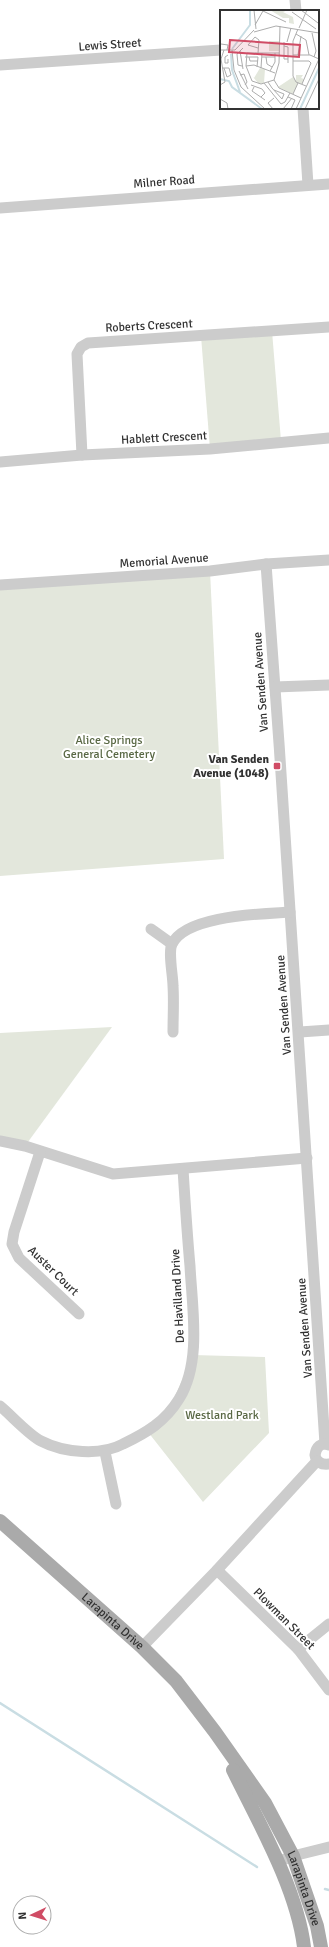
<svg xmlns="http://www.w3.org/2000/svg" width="329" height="1947" viewBox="0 0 329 1947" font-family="Signika,sans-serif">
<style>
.green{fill:#e3e7dc}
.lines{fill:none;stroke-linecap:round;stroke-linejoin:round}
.stream{stroke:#c9dde3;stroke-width:2.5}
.minor{stroke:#ccc;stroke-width:11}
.major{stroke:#aaa;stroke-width:14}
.poi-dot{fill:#d04c65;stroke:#fff;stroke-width:1.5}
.labels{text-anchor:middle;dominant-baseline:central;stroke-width:4;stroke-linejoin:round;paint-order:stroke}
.street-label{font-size:12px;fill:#323232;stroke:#fff}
.park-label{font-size:12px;fill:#596844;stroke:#fff}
.poi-label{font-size:12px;font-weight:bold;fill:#323232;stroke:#fff;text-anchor:end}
.inset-river{fill:none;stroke:#c9dde3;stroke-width:2}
.inset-road{fill:none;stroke:#adadad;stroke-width:1}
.view{fill:#d04c65;fill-opacity:0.15;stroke:#d04c65;stroke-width:2}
.inset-edge{fill:none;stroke:#323232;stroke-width:2}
</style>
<rect width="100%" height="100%" fill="#fff"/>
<!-- green -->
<g class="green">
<polygon points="272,331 281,441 210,449 201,336"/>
<polygon points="210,571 224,859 0,876 0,585"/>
<polygon points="112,1027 25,1146 0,1141 0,1033"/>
<polygon points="193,1355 265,1357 269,1433 203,1502 148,1432 166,1417"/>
</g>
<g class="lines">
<!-- stream -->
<g class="stream">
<polyline points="0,1703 257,1867"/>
<polyline points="325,1889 329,1890"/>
</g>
<!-- minor -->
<g class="minor">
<polyline points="295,0 296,11"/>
<polyline points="0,65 221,50"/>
<polyline points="303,108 308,185"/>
<polyline points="0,208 329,184"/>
<polyline points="82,455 77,354 81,347 88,343 329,327"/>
<polyline points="0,462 82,455 210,449 329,438"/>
<path d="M266,564C288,857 306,1150 325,1444"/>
<polyline points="0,585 210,571 266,564 329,560"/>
<polyline points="275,687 329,685"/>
<polyline points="151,929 172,944"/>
<path d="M173,1032C173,1017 174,1001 173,986C173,976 168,952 172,944C186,915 262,914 290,912"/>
<polyline points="300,1032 329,1030"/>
<polyline points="0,1141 25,1146 113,1174 307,1158"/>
<polyline points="40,1152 14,1232 12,1244 19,1258 79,1314"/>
<path d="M0,1406C11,1415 29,1435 41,1441C64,1453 101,1456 123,1444C146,1433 165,1422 179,1399C202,1362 192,1307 190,1266C187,1233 185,1201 183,1169"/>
<path d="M329,1445C321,1442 316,1447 315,1455C316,1462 321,1465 329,1464"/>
<polyline points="105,1452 116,1504"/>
<polyline points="217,1570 298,1649 329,1690"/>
<polyline points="142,1647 217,1570 317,1461"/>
<polyline points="298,1649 329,1624"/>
<polyline points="277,1862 293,1856 329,1847"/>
</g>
<!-- major -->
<g class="major">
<path id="s1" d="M0,1521L142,1647L176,1681L215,1732L265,1803L293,1856L317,1926L321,1947"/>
<path d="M233,1770C259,1823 297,1889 304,1947"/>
</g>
</g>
<!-- markers -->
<rect class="poi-dot" x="273" y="762" width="8" height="8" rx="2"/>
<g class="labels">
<!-- street labels -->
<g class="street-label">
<text transform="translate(110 45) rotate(-4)">Lewis Street</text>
<text transform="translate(164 182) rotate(-4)">Milner Road</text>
<text transform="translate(149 326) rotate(-3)">Roberts Crescent</text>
<text transform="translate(164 438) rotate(-3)">Hablett Crescent</text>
<text transform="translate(164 561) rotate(-4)">Memorial Avenue</text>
<text transform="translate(261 682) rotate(-94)">Van Senden Avenue</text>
<text transform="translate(284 1005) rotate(-94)">Van Senden Avenue</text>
<text transform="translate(53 1271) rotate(44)">Auster Court</text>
<text transform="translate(178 1296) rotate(-93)">De Havilland Drive</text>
<text transform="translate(305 1328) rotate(-94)">Van Senden Avenue</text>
<text transform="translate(284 1619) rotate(45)">Plowman Street</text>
<text stroke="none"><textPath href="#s1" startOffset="151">Larapinta Drive</textPath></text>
<text stroke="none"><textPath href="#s1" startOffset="483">Larapinta Drive</textPath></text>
</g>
<!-- park labels -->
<g class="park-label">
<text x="109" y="740">Alice Springs<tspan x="109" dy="14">General Cemetery</tspan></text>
<text x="222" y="1415">Westland Park</text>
</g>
<!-- poi labels -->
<g class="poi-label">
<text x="269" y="759">Van Senden<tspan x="269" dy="14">Avenue (1048)</tspan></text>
</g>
</g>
<!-- overview -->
<g transform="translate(220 10)">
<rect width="99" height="99" fill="#fff"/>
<path d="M50,0H68L63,2L73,7L74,14L69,13V8H63ZM49,31H59V41H49ZM40,58L45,59L44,73L39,74L32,66L34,68ZM76,65H83L81,68L84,69L82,74L78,73L73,84L58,77L73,67L76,71Z" fill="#e3e7dc"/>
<path class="inset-river" d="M12,39L30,15V0M11,44L12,60L20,82M0,69L9,71L12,77L42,99M80,99L99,58"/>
<path class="inset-road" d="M34,0L36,19M81,0L98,13M43,1L66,12M72,2L96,19M35,15L43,1M60,16L59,53L54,70L59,78L81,88M79,18L87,0M78,19L73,31V66L76,72L86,76M34,22L56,16L99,23M92,23L96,41L94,47M76,24L86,30L89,45M64,32V49H68M67,32L71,18M1,34L8,35L7,40M64,36L68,37V53M38,38L28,35L35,27L39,30L38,43M0,40H15L34,20M12,40L14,60L21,77L45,99M20,41L23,59M27,43L26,56L32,71L41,74L54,70M27,43H59M73,45H90L99,49M78,45L81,26M25,47H38L37,57M29,47L30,51H38M42,47H55M46,47L47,54L52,57M8,49V53H5V47L8,45M73,51H89M22,56L18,55L17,44L23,38M26,56L34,55L55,63M2,58H9L11,65L7,67L4,58M41,58L42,43M19,61L28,79M50,61L55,52V43M20,65L24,64L27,72L25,75M48,72L52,78L62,89L64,84L54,80M44,73L61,94L65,92L70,83M82,74L91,53L89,51M0,75L5,72L1,49L4,40M31,75L42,79L45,83L41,87M34,77L32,81L45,90M73,84L78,73M68,87L75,90L71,99M0,89L7,93L8,99M53,99L48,93L54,88M63,99L72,88M76,99L99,49M85,99L99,69"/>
<path class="view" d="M10,30L80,35L79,47L9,42Z"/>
<rect width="99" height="99" class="inset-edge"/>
</g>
<!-- north arrow -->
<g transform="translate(32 1915) rotate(266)"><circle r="19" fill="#ffffff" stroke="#adadad"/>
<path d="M0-3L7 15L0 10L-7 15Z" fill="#d04c65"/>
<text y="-6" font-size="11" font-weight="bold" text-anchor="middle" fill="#323232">N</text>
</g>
</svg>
